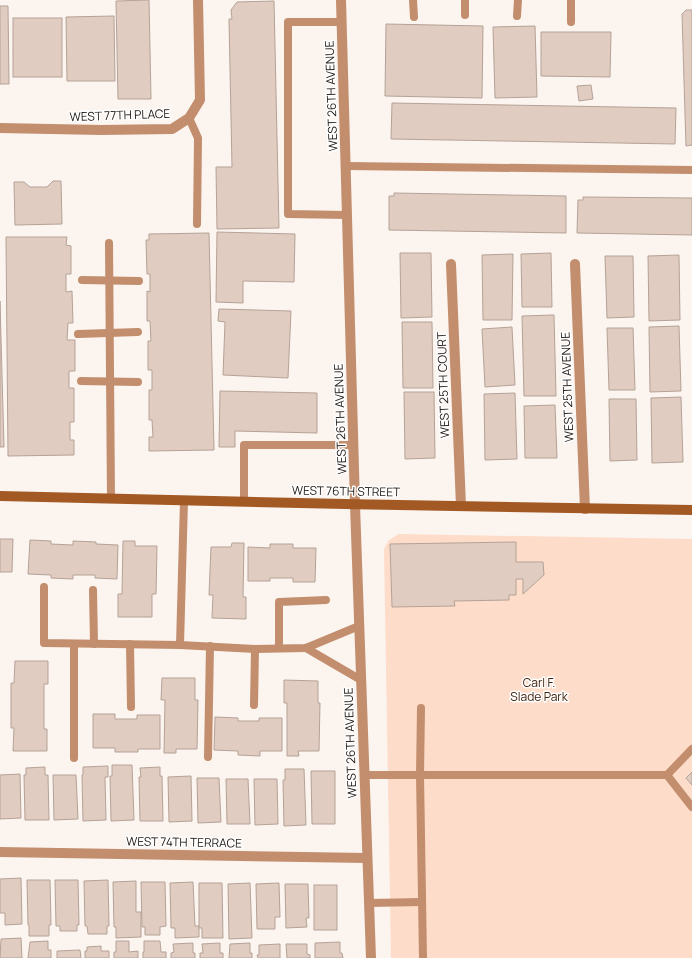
<svg xmlns="http://www.w3.org/2000/svg" width="692" height="958" viewBox="0 0 692 958" font-family="Manrope,sans-serif">
<style>
.green{fill:#fddcc9}
.building{fill:#e0ccc1;stroke:#b5a297}
.lines{fill:none;stroke-linecap:round;stroke-linejoin:round}
.lane{stroke:#c28e6e;stroke-width:8}
.street{stroke:#c28e6e;stroke-width:10}
.secondary{stroke:#a35924;stroke-width:10}
.labels{text-anchor:middle;dominant-baseline:central;stroke-width:3;stroke-linejoin:round;paint-order:stroke}
.street-label{font-size:12px;fill:#201915;stroke:#fff}
.park-label{font-size:12px;fill:#42230e;stroke:#fff}
</style>
<rect width="100%" height="100%" fill="#fcf4ef"/>
<!-- green -->
<polygon class="green" points="399,534 692,539 692,958 391,958 384,549 389,540"/>
<!-- building -->
<g class="building">
<polygon points="149,0 151,99 118,99 116,1"/>
<polygon points="274,1 279,228 217,229 216,167 232,167 229,19 232,19 231,10 237,2"/>
<polygon points="0,6 8,6 9,84 0,84"/>
<polygon points="686,10 692,10 692,145 686,146 682,14"/>
<polygon points="114,16 115,81 67,81 66,17"/>
<rect x="13" y="18" width="49" height="59"/>
<polygon points="386,24 483,26 482,98 385,96"/>
<polygon points="535,26 537,97 495,98 493,27"/>
<polygon points="541,32 611,32 610,77 541,76"/>
<polygon points="591,85 593,99 579,101 577,86"/>
<polygon points="392,103 676,108 675,144 391,139"/>
<polygon points="53,181 61,181 62,224 15,225 14,182 24,182 30,187 47,187"/>
<polygon points="394,193 566,196 566,233 389,230 389,196 394,196"/>
<polygon points="583,197 692,198 692,235 577,233 578,200 583,200"/>
<polygon points="217,232 295,234 294,282 243,281 243,303 216,302"/>
<polygon points="209,233 214,450 149,451 149,437 153,437 152,420 149,420 149,390 152,390 152,370 148,370 148,341 151,341 150,321 147,321 147,291 150,292 150,274 147,274 146,240 149,240 149,234"/>
<polygon points="6,237 67,237 66,245 71,246 71,274 66,274 66,292 72,291 73,323 68,323 67,340 75,340 75,371 69,371 69,388 74,388 74,422 70,422 70,440 74,440 74,455 8,456"/>
<polygon points="400,253 431,253 432,317 401,318"/>
<polygon points="551,253 552,307 522,307 521,254"/>
<polygon points="513,254 512,320 483,320 482,255"/>
<polygon points="679,255 680,320 649,321 648,256"/>
<polygon points="605,256 633,256 634,317 607,318"/>
<polygon points="0,301 4,447 0,447"/>
<polygon points="219,309 291,311 288,378 223,375 225,322 218,321"/>
<polygon points="554,315 556,396 524,396 522,316"/>
<polygon points="402,322 432,322 433,388 403,388"/>
<polygon points="679,326 681,391 650,392 649,327"/>
<polygon points="512,327 515,385 485,387 482,329"/>
<polygon points="607,328 633,328 635,390 609,390"/>
<polygon points="220,391 317,393 317,433 235,431 235,447 219,447"/>
<polygon points="404,392 434,392 435,458 405,459"/>
<polygon points="515,393 517,459 485,460 484,394"/>
<polygon points="681,397 683,462 652,463 651,398"/>
<polygon points="609,399 636,399 637,460 610,461"/>
<polygon points="555,405 557,458 525,458 524,406"/>
<polygon points="0,539 13,539 12,572 0,572"/>
<polygon points="30,540 51,541 51,544 73,545 73,541 96,542 96,544 118,545 117,579 95,578 95,575 73,575 73,579 51,578 51,575 28,574"/>
<polygon points="123,541 135,541 135,546 157,546 156,594 152,594 152,617 118,617 118,594 122,594"/>
<polygon points="516,542 516,562 543,562 544,575 523,594 523,579 516,579 516,595 509,595 509,600 454,601 455,606 392,607 390,544"/>
<polygon points="232,543 244,543 243,597 246,597 246,619 212,618 213,595 209,595 211,547 231,547"/>
<polygon points="270,544 293,544 293,548 316,548 315,582 293,582 293,578 270,578 270,581 248,581 248,547 270,548"/>
<polygon points="15,661 48,661 48,684 44,684 44,729 47,729 47,751 13,751 14,728 11,728 11,683 14,683"/>
<polygon points="162,678 195,678 195,700 198,700 197,749 176,749 176,753 164,753 165,700 161,700"/>
<polygon points="284,680 318,681 318,703 320,703 319,751 298,751 299,756 287,756 287,703 284,703"/>
<polygon points="93,714 115,714 115,719 137,719 137,715 160,715 160,749 138,749 138,752 115,752 115,748 93,748"/>
<polygon points="215,717 238,718 238,721 259,721 259,718 282,718 282,751 260,751 260,756 238,755 238,751 214,750"/>
<polygon points="112,765 132,765 134,820 111,821 110,776 112,776"/>
<polygon points="108,766 108,777 105,777 106,820 83,821 82,775 83,775 83,767"/>
<polygon points="45,767 45,775 48,775 49,820 25,820 24,775 26,775 26,768"/>
<polygon points="160,767 160,776 162,776 163,821 140,821 139,777 141,777 140,768"/>
<polygon points="285,769 304,769 306,825 284,826 283,780 285,780"/>
<polygon points="311,771 335,771 335,824 312,824"/>
<polygon points="692,772 692,785 686,778"/>
<polygon points="20,774 21,818 0,819 0,775"/>
<polygon points="53,775 76,775 78,819 54,820"/>
<polygon points="191,776 192,821 169,822 168,777"/>
<polygon points="197,778 219,778 221,822 198,823"/>
<polygon points="226,779 248,779 250,824 227,824"/>
<polygon points="254,779 277,779 278,824 255,825"/>
<polygon points="21,878 22,924 5,925 5,913 0,913 0,879"/>
<polygon points="27,880 50,880 51,925 49,925 49,936 29,936 29,925 28,925"/>
<polygon points="55,880 78,880 79,925 77,925 77,931 60,931 60,926 56,926"/>
<polygon points="108,880 109,926 107,926 107,934 88,934 87,926 85,926 84,881"/>
<polygon points="136,881 136,912 141,912 141,937 116,938 116,927 114,927 113,882"/>
<polygon points="141,882 165,882 166,926 160,927 160,935 145,935 145,927 142,927"/>
<polygon points="193,882 195,926 199,926 199,937 175,938 175,928 171,928 170,883"/>
<polygon points="199,883 222,883 223,938 202,938 202,928 199,928"/>
<polygon points="250,883 252,938 229,939 228,884"/>
<polygon points="279,883 280,917 275,917 275,929 257,929 256,884"/>
<polygon points="285,884 308,884 309,918 306,918 307,927 286,928"/>
<rect x="314" y="885" width="23" height="45"/>
<polygon points="21,938 22,958 0,958 1,939"/>
<polygon points="48,941 48,950 51,950 51,958 28,958 30,942"/>
<polygon points="116,941 129,941 129,952 138,951 138,958 114,958 114,952 116,952"/>
<polygon points="144,941 160,941 161,952 166,952 166,958 143,958 143,952 144,952"/>
<polygon points="340,942 340,953 342,953 343,958 315,958 315,943"/>
<polygon points="193,943 193,953 195,953 195,958 171,958 171,953 174,952 173,944"/>
<polygon points="220,943 220,953 223,953 223,958 200,958 200,953 203,953 202,944"/>
<polygon points="250,943 250,953 252,953 252,958 229,958 230,944"/>
<polygon points="280,944 280,958 258,958 257,955 259,955 259,945"/>
<polygon points="286,944 307,944 307,954 310,955 310,958 287,958"/>
<polygon points="101,946 101,951 109,951 109,958 85,958 85,951 87,951 87,947"/>
<polygon points="80,950 81,958 57,958 57,951"/>
</g>
<g class="lines">
<!-- lane -->
<g class="lane">
<polyline points="413,0 414,17"/>
<polyline points="465,15 465,0"/>
<polyline points="517,16 518,0"/>
<polyline points="342,22 288,22 288,214 347,215"/>
<polyline points="571,22 571,0"/>
<polyline points="189,118 198,138 197,224"/>
<polyline points="346,166 692,170"/>
<polyline points="109,243 111,499"/>
<polyline points="82,280 139,281"/>
<polyline points="78,334 138,332"/>
<polyline points="81,381 138,382"/>
<polyline points="244,502 244,445 354,445"/>
<polyline points="44,587 44,643 180,645 255,649 306,648 359,626"/>
<polyline points="93,590 94,644"/>
<polyline points="130,644 131,707"/>
<polyline points="180,645 184,501"/>
<polyline points="279,648 279,602 326,600"/>
<polyline points="306,648 361,680"/>
<polyline points="254,705 255,649"/>
<polyline points="421,708 420,775 423,958"/>
<polyline points="208,757 210,646"/>
<polyline points="74,758 74,644"/>
<polyline points="364,775 667,775 692,749"/>
<polyline points="667,775 692,807"/>
<polyline points="369,903 422,902"/>
</g>
<!-- street -->
<g class="street">
<polyline points="341,0 355,505 371,958"/>
<polyline points="0,128 101,130 172,129 189,118 200,100 198,0"/>
<polyline points="451,264 461,506"/>
<polyline points="575,264 585,509"/>
<polyline points="0,852 367,858"/>
</g>
<!-- secondary -->
<path class="secondary" d="M0,496C231,502 461,507 692,510"/>
</g>
<g class="labels">
<!-- street labels -->
<g class="street-label">
<text transform="translate(331 96) rotate(-92)">WEST 26TH AVENUE</text>
<text transform="translate(120 115) rotate(-2)">WEST 77TH PLACE</text>
<text transform="translate(443 385) rotate(-92)">WEST 25TH COURT</text>
<text transform="translate(567 387) rotate(-92)">WEST 25TH AVENUE</text>
<text transform="translate(340 419) rotate(-92)">WEST 26TH AVENUE</text>
<text transform="translate(346 491) rotate(1)">WEST 76TH STREET</text>
<text transform="translate(350 743) rotate(-92)">WEST 26TH AVENUE</text>
<text transform="translate(184 842) rotate(1)">WEST 74TH TERRACE</text>
</g>
<!-- park labels -->
<g class="park-label">
<text x="539" y="682">Carl F.<tspan x="539" dy="14">Slade Park</tspan></text>
</g>
</g>
</svg>
